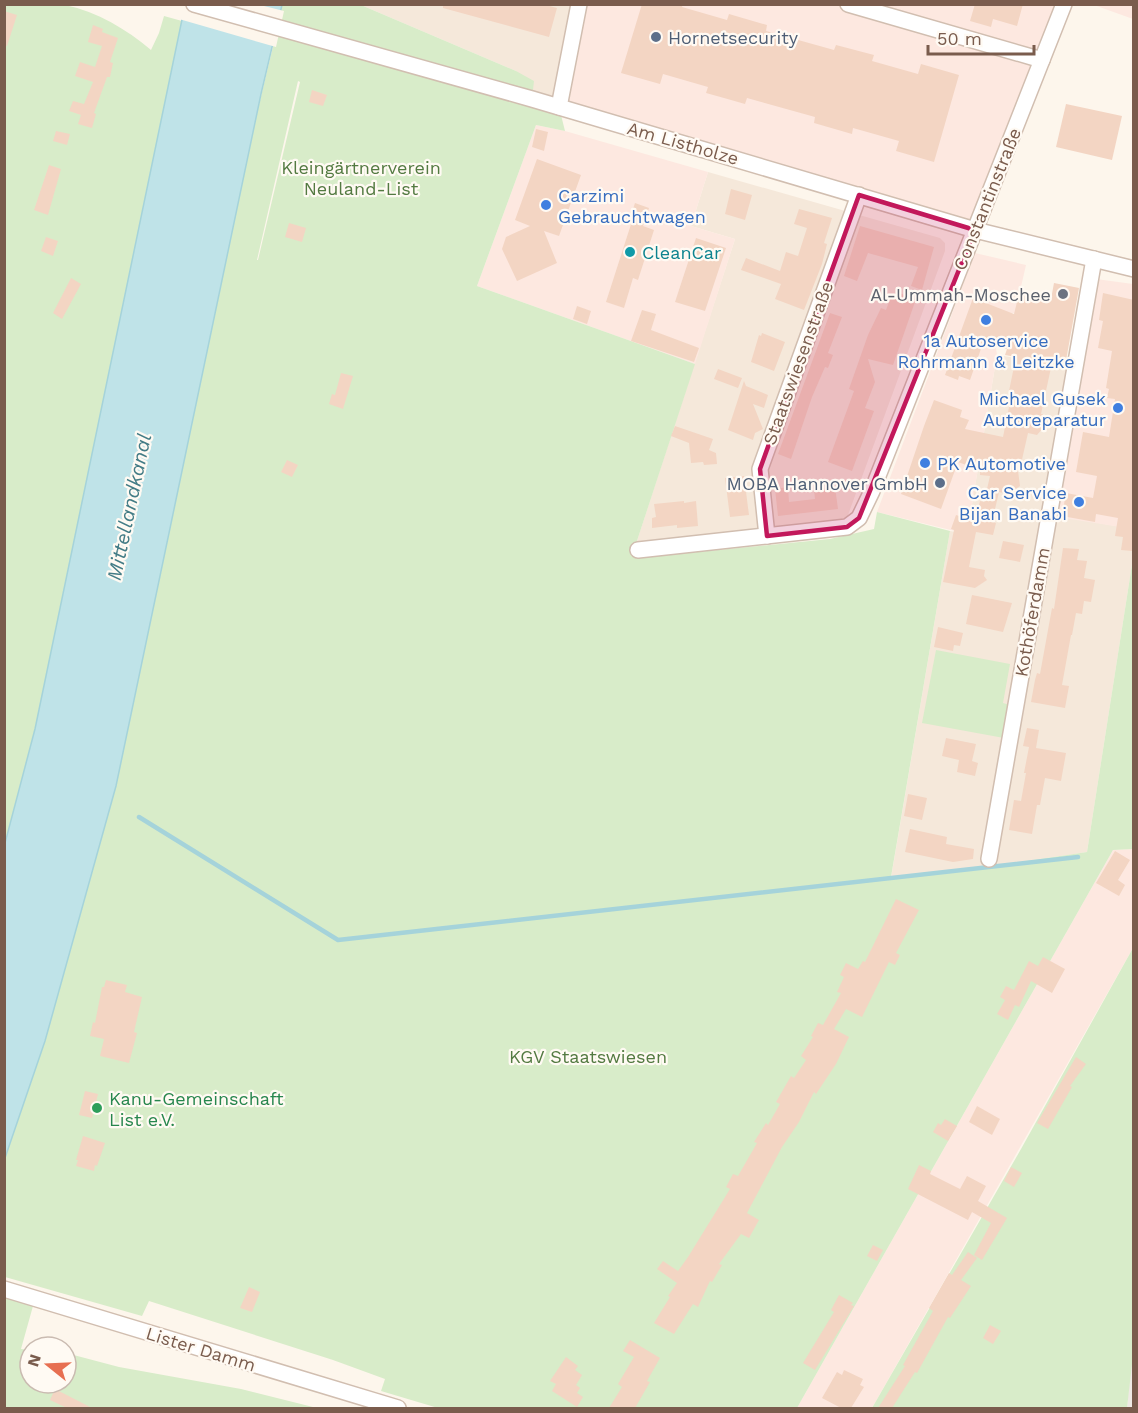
<svg xmlns="http://www.w3.org/2000/svg" width="1138" height="1413" viewBox="0 0 1138 1413" font-family="'Work Sans',sans-serif">
<style>
.residential{fill:#f5e8da}
.commercial{fill:#fde8e0}
.industrial{fill:#efe9e4}
.green{fill:#d8ecc9;fill-rule:evenodd}
.water{fill:#bfe3e8;stroke:#a5d3da;stroke-width:1.5}
.pier{fill:#fdf6ec}
.lines{fill:none;stroke-linecap:round;stroke-linejoin:round}
.stream{stroke:#a5d3da;stroke-width:4.5}
.building{fill:#f3d5c3}
.street-casing{stroke:#d1beb0;stroke-width:18}
.street{stroke:#fff;stroke-width:15}
.marked{fill:#c2185b;fill-opacity:0.2;stroke:#c2185b;stroke-width:4.5;stroke-linejoin:round}
.service-dot{fill:#5c6f8a;stroke:#fffaf3;stroke-width:2}
.shop-dot{fill:#3f7fe0;stroke:#fffaf3;stroke-width:2}
.culture-dot{fill:#0f9aa8;stroke:#fffaf3;stroke-width:2}
.worship-dot{fill:#6b7280;stroke:#fffaf3;stroke-width:2}
.leisure-dot{fill:#2e9e5b;stroke:#fffaf3;stroke-width:2}
.labels{text-anchor:middle;dominant-baseline:central;stroke-width:4.5;stroke-linejoin:round;paint-order:stroke}
.service-label{font-size:18px;fill:#4e5e75;stroke:#fffaf3;text-anchor:start}
.street-label{font-size:18px;fill:#7a5c4d;stroke:#fffaf3}
.park-label{font-size:18px;fill:#537a41;stroke:#fffaf3}
.shop-label{font-size:18px;fill:#366cbe;stroke:#fffaf3;text-anchor:start}
.culture-label{font-size:18px;fill:#0d838f;stroke:#fffaf3;text-anchor:start}
.worship-label{font-size:18px;fill:#5b616d;stroke:#fffaf3;text-anchor:end}
.leisure-label{font-size:18px;fill:#27864d;stroke:#fffaf3;text-anchor:start}
.water-label{font-size:20px;font-style:italic;fill:#437c86;stroke:#fffaf3}
</style>
<rect width="100%" height="100%" fill="#fdf6ec"/>
<!-- residential -->
<g class="residential">
<polygon points="361,5 579,5 559,107 532,99 516,71"/>
<polygon points="708,172 940,238 945,243 945,251 848,515 843,519 635,547 735,239 691,226"/>
<polygon points="997,355 1075,367 1051,515 1134,529 1133,558 1087,852 992,866 891,878 950,531 967,534"/>
</g>
<!-- commercial -->
<g class="commercial">
<polygon points="579,5 1064,5 975,230 559,107"/>
<polygon points="1094,5 1133,5 1133,19"/>
<polygon points="536,125 565,131 708,172 691,226 735,239 695,364 477,286"/>
<polygon points="975,253 1026,265 1015,313 1010,313 996,348 997,355 967,534 877,512"/>
<polygon points="1096,279 1133,284 1133,529 1051,516"/>
<polygon points="1133,849 1133,948 872,1408 797,1408 1113,850"/>
</g>
<!-- industrial -->
<polygon class="industrial" points="1133,1347 1133,1408 1127,1408 1130,1375"/>
<!-- green -->
<g class="green">
<path d="M5,5C24,5 46,1 65,5C98,12 126,29 151,50L159,33L164,16L182,21L35,729L5,843Z"/>
<path d="M282,5H361L516,71L534,81L532,99L559,107L565,131L536,125L477,286L695,364L635,547L636,558L830,539L874,529L877,512L950,531L891,877L992,866L1087,852L1133,558V849L1113,850L797,1408H438L381,1391L385,1379L333,1360L149,1301L142,1316L5,1277V1155L278,26ZM298,81L300,82L258,260H257Z"/>
<polygon points="936,650 1010,664 1003,703 1010,705 1004,738 922,723"/>
<polygon points="1133,948 1134,1347 1127,1408 872,1408 1021,1149"/>
<polygon points="4,1297 33,1306 21,1349 30,1350 30,1383 66,1383 66,1353 119,1367 241,1389 317,1408 5,1408"/>
</g>
<!-- water -->
<polygon class="water" points="185,5 282,5 261,94 116,786 45,1041 5,1158 5,843 35,729"/>
<!-- pier -->
<polygon class="pier" points="182,4 260,5 284,11 276,47 179,19"/>
<g class="lines">
<!-- stream -->
<polyline class="stream" points="139,817 338,940 1078,857"/>
</g>
<!-- building -->
<g class="building">
<polygon points="443,4 542,4 557,8 549,37 443,8"/>
<polygon points="642,4 683,4 682,7 727,20 729,14 767,25 766,31 834,50 836,45 874,55 872,61 918,74 921,64 959,75 934,162 896,151 899,141 853,128 852,134 814,123 815,117 747,98 745,104 724,98 706,93 708,87 663,74 660,84 621,73"/>
<polygon points="975,4 1023,4 1017,26 993,19 991,27 970,21"/>
<polygon points="4,11 17,15 7,46 4,45"/>
<polygon points="93,25 103,29 102,32 118,38 110,62 113,63 110,77 107,77 94,113 96,114 92,128 78,124 81,115 69,111 73,101 84,104 93,82 75,76 80,62 95,67 102,46 88,42"/>
<polygon points="312,90 327,95 323,106 309,102"/>
<polygon points="1066,104 1122,116 1112,160 1056,147"/>
<polygon points="536,129 548,132 544,151 532,147"/>
<polygon points="56,131 70,134 67,145 53,141"/>
<polygon points="537,159 581,175 559,236 544,231 557,263 517,281 502,249 506,237 530,226 515,220"/>
<polygon points="49,165 61,169 48,215 34,210"/>
<polygon points="731,189 752,195 745,220 725,214"/>
<polygon points="635,203 649,208 643,226 654,230 638,280 633,278 624,308 606,302 633,218 630,218"/>
<polygon points="799,209 832,218 824,243 827,244 822,264 804,310 775,299 781,284 741,270 746,258 780,271 786,252 798,256 807,228 794,224"/>
<polygon points="289,223 306,228 302,242 285,237"/>
<polygon points="860,226 934,247 922,290 911,286 918,267 868,253 857,281 844,276"/>
<polygon points="46,237 58,241 53,256 41,251"/>
<polygon points="696,238 726,248 705,311 675,302"/>
<polygon points="71,278 81,284 62,319 53,313"/>
<polygon points="1054,283 1079,288 1065,366 1052,363 1041,414 1043,414 1040,426 1043,428 1037,435 1028,433 1021,464 1017,463 1020,486 1017,488 1016,496 999,492 992,522 996,523 993,535 976,532 969,567 985,570 984,576 987,580 975,588 943,582 954,530 951,529 956,515 975,521 980,501 984,502 990,476 980,475 980,470 958,462 941,509 901,494 924,426 934,400 962,410 960,417 969,420 965,429 1003,437 1012,392 1009,391 1016,357 1005,355 1007,349 983,343 970,380 959,376 958,380 945,375 973,298 1014,314 1019,294 1051,299"/>
<polygon points="899,293 916,299 893,365 868,359 875,382 865,408 874,411 852,471 828,462 854,391 849,389 868,335 881,308 886,310 891,297 897,299"/>
<polygon points="1103,293 1134,300 1132,551 1121,550 1123,537 1115,536 1118,518 1096,514 1095,522 1062,516 1066,493 1093,498 1097,476 1076,472 1083,432 1109,437 1115,399 1107,398 1109,389 1106,388 1112,351 1098,348 1103,321 1099,320"/>
<polygon points="577,306 591,311 587,324 573,319"/>
<polygon points="642,310 656,314 651,330 699,348 694,362 631,341"/>
<polygon points="830,313 842,317 828,353 833,355 828,368 825,367 812,397 791,459 778,454"/>
<polygon points="762,333 785,342 774,371 751,362 759,335 761,336"/>
<polygon points="718,369 742,378 738,388 714,379"/>
<polygon points="341,373 353,376 343,409 329,404 332,394 335,395"/>
<polygon points="744,381 746,386 768,395 764,408 753,404 763,429 755,433 753,440 728,430"/>
<polygon points="675,426 713,439 709,450 716,453 717,464 704,465 703,462 691,463 689,443 671,436"/>
<polygon points="287,460 298,465 292,477 281,472"/>
<polygon points="744,476 749,515 730,517 725,478"/>
<polygon points="788,487 789,502 815,499 814,490 835,487 838,509 778,516 775,489"/>
<polygon points="684,501 684,503 696,501 698,526 677,528 677,525 652,528 652,518 656,517 654,504"/>
<polygon points="1003,541 1024,545 1020,562 999,558"/>
<polygon points="1063,548 1079,549 1077,560 1087,561 1084,578 1095,580 1091,602 1084,601 1082,614 1076,613 1072,635 1071,635 1062,685 1069,686 1065,708 1031,702 1035,680 1037,673 1040,674 1052,608 1054,609"/>
<polygon points="972,595 1012,603 1003,632 966,624"/>
<polygon points="938,627 963,633 960,646 954,645 953,651 934,647"/>
<polygon points="1027,728 1039,730 1036,748 1066,753 1061,781 1045,778 1040,805 1037,805 1032,834 1009,830 1014,800 1021,801 1026,773 1024,773 1029,747 1023,746"/>
<polygon points="946,738 976,744 972,761 978,763 975,776 957,772 959,760 942,756"/>
<polygon points="908,794 927,798 922,820 904,816"/>
<polygon points="910,829 947,837 946,844 974,849 973,859 953,862 905,852"/>
<polygon points="1115,851 1130,860 1118,880 1125,885 1119,896 1096,883"/>
<polygon points="896,899 919,910 896,953 900,955 895,965 889,962 862,1017 846,1009 834,1029 849,1037 836,1064 816,1094 814,1092 799,1122 782,1147 747,1213 759,1220 749,1238 741,1234 719,1264 722,1265 712,1282 710,1281 698,1307 693,1304 674,1334 654,1323 670,1297 668,1296 677,1283 657,1269 663,1261 678,1271 688,1257 730,1189 726,1187 733,1174 738,1176 757,1143 754,1142 766,1123 768,1125 780,1104 776,1102 791,1076 794,1078 806,1060 801,1056 813,1037 811,1036 818,1023 823,1025 841,993 837,992 844,977 840,975 846,963 858,969 863,961 865,962"/>
<polygon points="1043,957 1065,969 1052,993 1031,981 1019,1007 1015,1005 1008,1020 997,1014 1005,1000 1000,997 1006,986 1014,990 1029,961 1038,966"/>
<polygon points="106,980 127,985 125,992 142,997 134,1032 137,1033 129,1063 100,1056 104,1039 90,1036 93,1022 95,1023 102,987 104,987"/>
<polygon points="1076,1057 1086,1064 1070,1086 1072,1087 1048,1129 1037,1123"/>
<polygon points="85,1091 98,1094 92,1118 79,1115"/>
<polygon points="977,1106 1000,1119 992,1135 969,1122"/>
<polygon points="945,1119 957,1126 948,1141 933,1132 938,1123 941,1125"/>
<polygon points="83,1136 105,1143 97,1166 95,1165 94,1171 76,1166 78,1160 76,1160"/>
<polygon points="919,1165 931,1171 930,1174 960,1189 967,1176 986,1186 978,1201 1007,1218 982,1260 974,1255 991,1223 972,1212 968,1220 908,1189"/>
<polygon points="1011,1167 1022,1173 1014,1187 1004,1181"/>
<polygon points="873,1245 883,1250 877,1261 867,1256"/>
<polygon points="968,1252 977,1258 961,1280 971,1286 950,1318 948,1317 917,1373 915,1372 892,1408 878,1408 905,1366 903,1365 933,1311 929,1308 949,1273 952,1275"/>
<polygon points="249,1287 260,1292 252,1312 240,1308"/>
<polygon points="839,1295 853,1303 851,1305 854,1306 815,1370 803,1363 834,1312 831,1310"/>
<polygon points="990,1325 1001,1331 993,1344 983,1338"/>
<polygon points="630,1340 660,1358 647,1381 650,1382 635,1408 609,1408 622,1387 618,1384 634,1357 623,1351"/>
<polygon points="566,1357 578,1366 575,1370 582,1375 576,1385 580,1388 577,1393 583,1397 577,1407 552,1391 556,1384 550,1381"/>
<polygon points="844,1370 863,1379 860,1385 864,1387 851,1408 841,1408 822,1398 837,1372 842,1375"/>
<polygon points="55,1389 92,1408 67,1408 50,1400"/>
</g>
<g class="lines">
<!-- street casing -->
<g class="street-casing">
<g id="street">
<polyline points="194,4 532,99 975,230 1134,269"/>
<polyline points="848,4 1042,60"/>
<polyline points="559,107 579,4"/>
<polyline points="767,536 760,469 859,195"/>
<polyline points="638,550 847,527 859,518 872,491 1064,4"/>
<polyline points="989,859 1094,259"/>
<polyline points="4,1289 398,1408"/>
</g>
</g>
<!-- street -->
<use href="#street" class="street"/>
</g>
<!-- marked area -->
<path class="marked" d="M859,195L975,230L859,518L847,527L767,536L760,469Z"/>
<!-- markers -->
<g class="service-dot">
<circle cx="656" cy="37" r="6"/>
<circle cx="940" cy="483" r="6"/>
</g>
<g class="shop-dot">
<circle cx="546" cy="205" r="6"/>
<circle cx="986" cy="320" r="6"/>
<circle cx="1118" cy="408" r="6"/>
<circle cx="925" cy="463" r="6"/>
<circle cx="1079" cy="502" r="6"/>
</g>
<circle class="culture-dot" cx="630" cy="252" r="6"/>
<circle class="worship-dot" cx="1063" cy="294" r="6"/>
<circle class="leisure-dot" cx="97" cy="1108" r="6"/>
<g class="labels">
<!-- service labels -->
<g class="service-label">
<text x="668" y="37">Hornetsecurity</text>
<text x="928" y="483" text-anchor="end">MOBA Hannover GmbH</text>
</g>
<!-- street labels -->
<g class="street-label">
<text transform="translate(683 143) rotate(16)">Am Listholze</text>
<text transform="translate(987 199) rotate(-68)">Constantinstraße</text>
<text transform="translate(798 363) rotate(-70)">Staatswiesenstraße</text>
<text transform="translate(1032 612) rotate(-80)">Kothöferdamm</text>
<text transform="translate(201 1349) rotate(17)">Lister Damm</text>
</g>
<!-- park labels -->
<g class="park-label">
<text x="361" y="167">Kleingärtnerverein<tspan x="361" dy="21">Neuland-List</tspan></text>
<text x="588" y="1056">KGV Staatswiesen</text>
</g>
<!-- shop labels -->
<g class="shop-label">
<text x="558" y="195">Carzimi<tspan x="558" dy="21">Gebrauchtwagen</tspan></text>
<text x="986" y="340" text-anchor="middle">1a Autoservice<tspan x="986" dy="21">Rohrmann &amp; Leitzke</tspan></text>
<text x="1106" y="398" text-anchor="end">Michael Gusek<tspan x="1106" dy="21">Autoreparatur</tspan></text>
<text x="937" y="463">PK Automotive</text>
<text x="1067" y="492" text-anchor="end">Car Service<tspan x="1067" dy="21">Bijan Banabi</tspan></text>
</g>
<!-- culture labels -->
<g class="culture-label">
<text x="642" y="252">CleanCar</text>
</g>
<!-- worship labels -->
<g class="worship-label">
<text x="1051" y="294">Al-Ummah-Moschee</text>
</g>
<!-- leisure labels -->
<g class="leisure-label">
<text x="109" y="1098">Kanu-Gemeinschaft<tspan x="109" dy="21">List e.V.</tspan></text>
</g>
<!-- water labels -->
<g class="water-label">
<text transform="translate(129 507) rotate(-78)">Mittellandkanal</text>
</g>
</g>
<!-- border -->
<rect width="1138" height="1413" fill="none" stroke="#7a5c4d" stroke-width="12"/>
<!-- north arrow -->
<g transform="translate(48 1365) rotate(288)"><circle r="28" fill="#fffaf3" stroke="#cabbb1" stroke-width="1.5"/>
<path d="M0-4.5L10 22L0 15L-10 22Z" fill="#e76f51"/>
<text y="-9" font-size="16" font-weight="bold" text-anchor="middle" fill="#7a5c4d">N</text>
</g>
<!-- scale -->
<path d="M928 45v9h106v-9" fill="none" stroke="#7a5c4d" stroke-width="3"/>
<text x="937" y="45" font-size="18" fill="#7a5c4d" stroke="#fffaf3" stroke-width="4.5" paint-order="stroke">50 m</text>
</svg>
